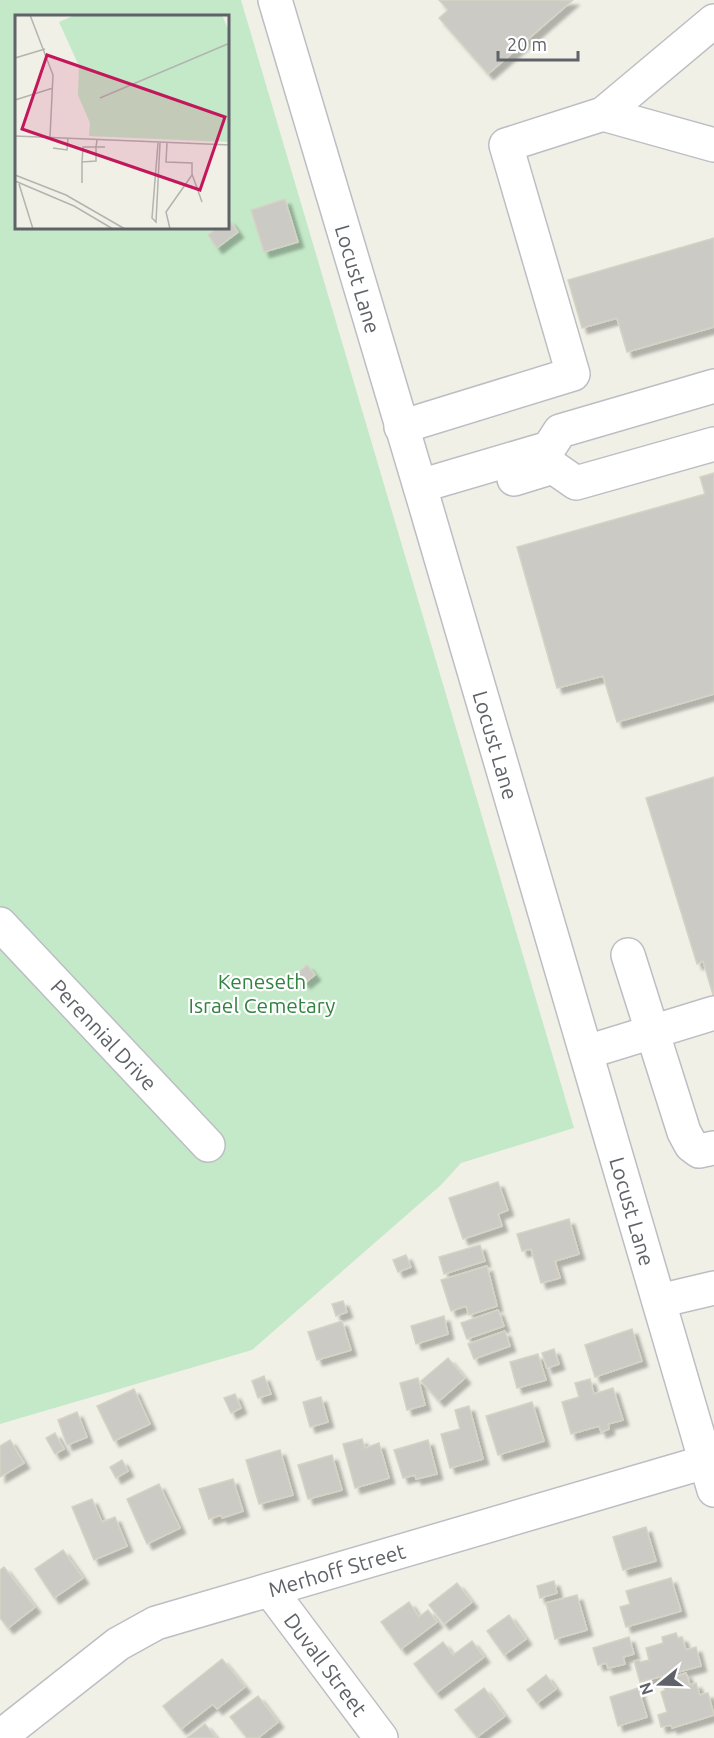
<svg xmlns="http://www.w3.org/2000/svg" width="714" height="1738" viewBox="0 0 714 1738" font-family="Ubuntu,sans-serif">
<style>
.green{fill:#c4e9c8;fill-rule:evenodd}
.building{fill:#cccac4;stroke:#d6d3c5;stroke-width:1.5;filter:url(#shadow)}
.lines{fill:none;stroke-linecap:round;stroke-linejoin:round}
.minor-casing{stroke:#bcbec3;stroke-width:36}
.minor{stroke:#fff;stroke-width:33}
.labels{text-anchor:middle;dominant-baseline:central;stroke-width:4.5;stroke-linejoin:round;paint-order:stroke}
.street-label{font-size:21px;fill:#5f6268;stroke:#fff}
.park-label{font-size:21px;fill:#328340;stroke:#fff}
.inset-road{fill:none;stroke:#b3b3b0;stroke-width:1.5}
.view{fill:#c2185b;fill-opacity:0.15;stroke:#c2185b;stroke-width:3}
.inset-edge{fill:none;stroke:#5f6268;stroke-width:3}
</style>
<defs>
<filter id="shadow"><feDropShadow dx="5.5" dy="5.5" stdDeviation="1.5" flood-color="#0004"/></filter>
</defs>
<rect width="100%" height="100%" fill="#f1f0e7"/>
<!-- green -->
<path class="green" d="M0,0H241L574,1128L461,1163L441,1185L252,1350L0,1424ZM16,16H228V228H16Z"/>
<!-- building -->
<g class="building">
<polygon points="439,0 573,0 488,74 439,18 448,10"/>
<polygon points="285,199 298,242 264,252 251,210"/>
<polygon points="229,220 238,232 217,248 208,235 218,228 228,228"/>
<polygon points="714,238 714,327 627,352 617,318 582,328 568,280"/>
<polygon points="714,473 714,694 617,722 603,676 557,688 517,547 705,494 700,477"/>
<polygon points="714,777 714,995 713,995 703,961 697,964 646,798"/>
<polygon points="307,965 315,975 305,983 297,974"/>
<polygon points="498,1182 508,1210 498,1214 502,1226 463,1239 449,1198"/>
<polygon points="569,1219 579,1254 555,1261 560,1278 541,1283 531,1249 522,1251 517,1234"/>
<polygon points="480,1245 485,1261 444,1274 439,1257"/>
<polygon points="406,1255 411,1267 398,1272 393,1260"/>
<polygon points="487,1266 497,1306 469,1315 466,1306 451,1311 441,1280"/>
<polygon points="343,1301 347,1312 336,1316 332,1304"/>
<polygon points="498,1310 504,1326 467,1339 461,1323"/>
<polygon points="444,1316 448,1334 416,1344 411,1326"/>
<polygon points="342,1321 351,1350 317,1360 308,1332"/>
<polygon points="632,1329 642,1361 595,1377 585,1345"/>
<polygon points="505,1331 510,1346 474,1359 468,1344"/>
<polygon points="554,1349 559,1364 547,1368 542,1353"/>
<polygon points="538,1354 546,1380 517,1388 510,1362"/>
<polygon points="448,1358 465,1378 439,1401 421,1381"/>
<polygon points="264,1376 271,1394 258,1398 252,1381"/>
<polygon points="418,1378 425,1405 407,1410 400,1383"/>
<polygon points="590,1379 594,1394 613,1388 623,1420 608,1424 609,1429 601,1432 599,1426 571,1434 562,1402 579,1397 575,1383"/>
<polygon points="134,1389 150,1424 114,1441 97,1406"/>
<polygon points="235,1394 241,1408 231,1413 224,1398"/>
<polygon points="321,1397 328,1422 310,1427 303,1402"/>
<polygon points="532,1402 544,1441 498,1455 486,1416"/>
<polygon points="469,1406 483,1459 450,1468 441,1434 460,1429 455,1410"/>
<polygon points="77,1412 87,1437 67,1445 58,1420"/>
<polygon points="55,1433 64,1449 55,1454 46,1438"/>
<polygon points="362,1439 365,1448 379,1443 389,1478 355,1488 343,1444"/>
<polygon points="10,1440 24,1463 0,1477 0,1446"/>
<polygon points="428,1440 437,1474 416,1479 415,1475 403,1478 394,1450"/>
<polygon points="280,1450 293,1495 259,1504 246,1460"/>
<polygon points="332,1455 342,1490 308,1499 298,1465"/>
<polygon points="122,1460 128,1471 116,1478 110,1467"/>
<polygon points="233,1479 243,1511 222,1518 221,1515 209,1519 199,1489"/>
<polygon points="159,1484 180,1528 147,1544 127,1499"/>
<polygon points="92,1499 102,1522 115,1517 127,1546 94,1560 72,1507"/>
<polygon points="646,1527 656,1561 623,1570 613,1537"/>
<polygon points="63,1550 83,1578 54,1598 35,1569"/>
<polygon points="4,1567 35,1607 8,1628 0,1618 0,1570"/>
<polygon points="671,1578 681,1611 626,1627 620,1607 630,1604 626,1591"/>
<polygon points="554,1581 557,1593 540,1598 537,1586"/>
<polygon points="457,1583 472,1602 444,1624 429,1605"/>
<polygon points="577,1595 587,1630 555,1639 546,1603"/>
<polygon points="409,1602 419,1617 428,1610 437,1622 401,1649 381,1622"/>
<polygon points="509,1615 526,1639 504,1655 487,1631"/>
<polygon points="676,1633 678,1638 682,1637 686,1650 696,1647 701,1666 640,1682 634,1661 639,1660 640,1662 649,1660 646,1648 663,1643 662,1637"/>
<polygon points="629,1637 634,1654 623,1657 625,1664 608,1668 606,1663 598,1665 593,1648"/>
<polygon points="472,1641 484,1657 436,1693 414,1664 443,1642 453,1655"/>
<polygon points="222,1659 245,1687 217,1709 213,1704 181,1729 163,1706"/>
<polygon points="686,1673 690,1685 696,1683 700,1695 708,1693 714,1715 672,1728 671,1725 661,1727 658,1715 667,1712 661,1692 665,1690 662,1681"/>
<polygon points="546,1675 556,1689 537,1703 527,1690"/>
<polygon points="484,1688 505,1716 477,1737 455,1710"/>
<polygon points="638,1688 647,1717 618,1726 610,1697"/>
<polygon points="258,1696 278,1722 258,1738 247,1738 230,1717"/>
<polygon points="205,1724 216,1738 187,1738"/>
</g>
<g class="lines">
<!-- minor casing -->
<g class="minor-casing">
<g id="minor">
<path id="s1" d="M275,0L426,507L714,1490"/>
<polyline points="603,114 714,145"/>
<polyline points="401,427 573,374 506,145 603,114 714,21"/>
<polyline points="514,479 553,467 576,483 714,444"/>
<polyline points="420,486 549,448 560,431 714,386"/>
<path id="s2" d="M0,924L208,1145"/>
<polyline points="628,955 684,1132 691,1145 699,1151 714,1148"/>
<polyline points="587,1052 714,1013"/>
<polyline points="659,1301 714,1288"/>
<path id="s3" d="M270,1590L381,1738"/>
<path id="s4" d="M0,1737L118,1644L156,1623L705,1462"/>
</g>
</g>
<!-- minor -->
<use href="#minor" class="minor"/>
</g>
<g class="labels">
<!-- street labels -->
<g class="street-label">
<text stroke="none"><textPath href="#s1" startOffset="291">Locust Lane</textPath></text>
<text stroke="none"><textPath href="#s1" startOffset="777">Locust Lane</textPath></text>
<text stroke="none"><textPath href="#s2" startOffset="152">Perennial Drive</textPath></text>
<text stroke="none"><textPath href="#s1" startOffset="1263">Locust Lane</textPath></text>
<text stroke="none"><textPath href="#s4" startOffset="382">Merhoff Street</textPath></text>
<text stroke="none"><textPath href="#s3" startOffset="93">Duvall Street</textPath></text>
</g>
<!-- park labels -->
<g class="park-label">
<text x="262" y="981">Keneseth<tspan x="262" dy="24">Israel Cemetary</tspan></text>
</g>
</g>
<!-- overview -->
<g transform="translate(15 15)">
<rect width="214" height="214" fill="#f1f0e7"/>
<path d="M60,0H207L214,16V127L74,121L75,108L63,80L64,51L44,7Z" fill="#c4e9c8"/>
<path class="inset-road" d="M15,0L38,60L35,122M0,43L30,34M85,83L215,28M0,85L38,73M0,121L215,130M82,125L81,132V146L67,147L68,132H90M143,128L137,203L141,207L145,128M152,128L151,147L177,148V159L187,187M38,133L52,135L53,123M67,147V168M0,160L51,180L110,214M0,166L59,191L98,214M4,169L18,214M155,214L151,197L177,160"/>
<path class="view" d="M32,40L210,102L185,175L7,114Z"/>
<rect width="214" height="214" class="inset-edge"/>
</g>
<!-- north arrow -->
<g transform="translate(660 1684) rotate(251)" stroke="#ffffff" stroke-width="4.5" paint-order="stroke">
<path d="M0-4.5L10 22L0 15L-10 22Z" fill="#5f6268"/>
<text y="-9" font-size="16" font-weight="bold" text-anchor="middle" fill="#5f6268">N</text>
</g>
<!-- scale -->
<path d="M498 51v9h80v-9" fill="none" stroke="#5f6268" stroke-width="3"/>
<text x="507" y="51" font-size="18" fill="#5f6268" stroke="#ffffff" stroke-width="4.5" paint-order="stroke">20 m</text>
</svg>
